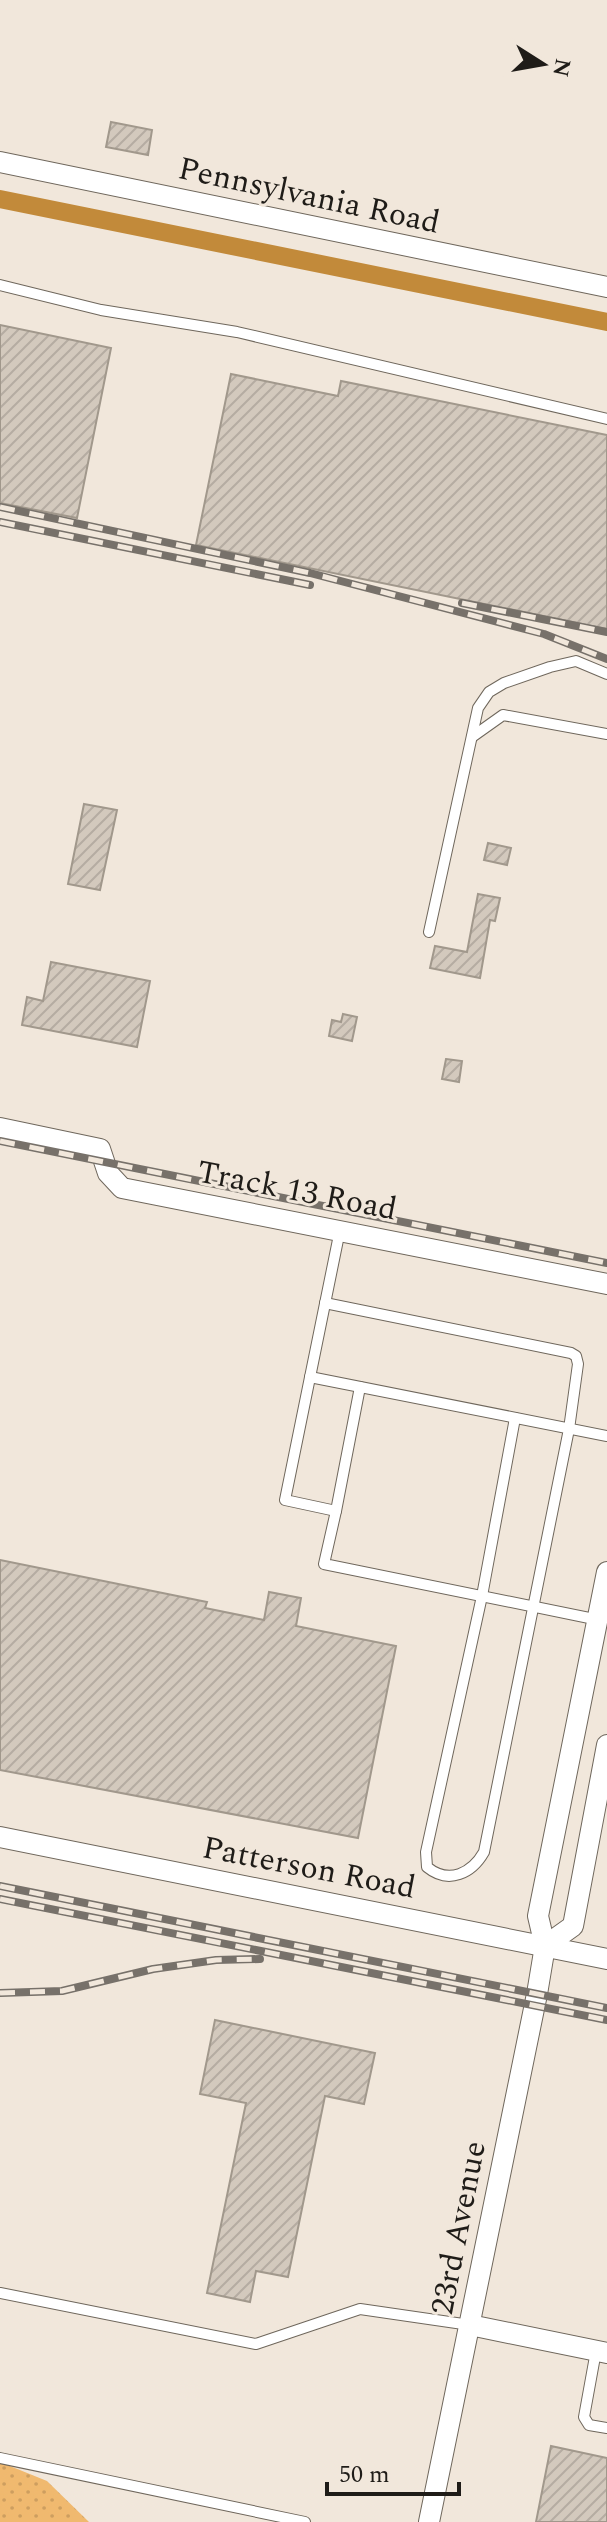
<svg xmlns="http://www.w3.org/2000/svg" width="607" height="2522" viewBox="0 0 607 2522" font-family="Spectral,serif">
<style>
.green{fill:url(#green-dots)}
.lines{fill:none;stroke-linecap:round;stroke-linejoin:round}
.canal{stroke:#c28a3a;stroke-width:18}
.building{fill:url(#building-hatch);stroke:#a1988c;stroke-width:2}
.lane-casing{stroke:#6f675c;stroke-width:12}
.street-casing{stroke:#6f675c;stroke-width:22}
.lane{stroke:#fff;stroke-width:10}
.street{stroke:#fff;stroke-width:20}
.rail-casing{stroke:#77716a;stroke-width:8}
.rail{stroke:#f1e7db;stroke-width:5;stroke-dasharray:15;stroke-linecap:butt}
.labels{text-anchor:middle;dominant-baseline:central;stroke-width:6;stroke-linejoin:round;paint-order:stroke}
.street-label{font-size:32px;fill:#1f1c18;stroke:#f1e7db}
</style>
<defs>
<pattern id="green-dots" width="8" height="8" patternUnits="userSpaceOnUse" patternTransform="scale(2)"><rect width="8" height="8" fill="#f0b96f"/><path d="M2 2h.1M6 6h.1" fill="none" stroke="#cd9e5f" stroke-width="1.8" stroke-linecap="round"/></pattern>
<pattern id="building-hatch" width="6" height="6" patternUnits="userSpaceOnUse" patternTransform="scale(2)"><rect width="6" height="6" fill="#d3c9bd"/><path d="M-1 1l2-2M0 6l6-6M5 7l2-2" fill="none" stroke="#b5aca2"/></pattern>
</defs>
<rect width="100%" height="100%" fill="#f1e7db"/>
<!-- green -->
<polygon class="green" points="0,2462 47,2481 89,2522 0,2522"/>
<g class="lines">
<!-- canal -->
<polyline class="canal" points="0,199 607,322"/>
</g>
<!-- building -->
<g class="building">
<polygon points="111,122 152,130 148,155 106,147"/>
<polygon points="0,325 111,348 77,518 0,503"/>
<polygon points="231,374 338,396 341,381 607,435 607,629 196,545"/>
<polygon points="84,804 117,810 100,890 68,884"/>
<polygon points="488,843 511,848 507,865 484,860"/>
<polygon points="478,894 500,898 495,921 490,920 480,978 430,968 435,946 467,952"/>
<polygon points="51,962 150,981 137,1047 22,1025 27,997 43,1001"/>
<polygon points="343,1014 357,1017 352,1041 329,1036 332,1020 341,1022"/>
<polygon points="446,1059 462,1061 459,1082 442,1079"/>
<polygon points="0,1560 207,1602 205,1608 264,1620 269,1592 301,1598 296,1626 396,1646 358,1838 0,1770"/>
<polygon points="215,2020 375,2053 364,2104 325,2096 288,2277 256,2271 250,2302 207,2293 246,2103 200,2094"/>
<polygon points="551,2446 607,2458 607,2522 536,2522"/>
</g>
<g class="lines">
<!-- lane casing -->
<g class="lane-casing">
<g id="lane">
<polyline points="0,285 101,310 237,332 607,419"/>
<polyline points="472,737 503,715 607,734"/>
<polyline points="429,932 478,708 489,692 504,683 550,667 576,661 607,674"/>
<polyline points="340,1230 285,1500 336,1511 324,1564 599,1620"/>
<path d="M325,1303L571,1353L576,1356L578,1364L569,1429L484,1852C472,1873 449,1885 427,1867L426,1852L482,1596L515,1418"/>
<polyline points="310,1377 607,1436"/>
<polyline points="336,1511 360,1387"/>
<polyline points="0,2293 256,2344 360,2309 470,2325"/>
<polyline points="596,2351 584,2417 589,2425 607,2428"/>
<polyline points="0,2458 305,2522"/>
</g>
</g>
<!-- street casing -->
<g class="street-casing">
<g id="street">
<polyline points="0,162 607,287"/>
<polyline points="0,1128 100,1149 108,1173 122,1188 607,1284"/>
<polyline points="0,1837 607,1959"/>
<polyline points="545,1946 573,1926 607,1745"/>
<polyline points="470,2325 607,2353"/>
<polyline points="429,2522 537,1994 545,1946 538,1916 607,1572"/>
</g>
</g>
<!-- lane -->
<use href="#lane" class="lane"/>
<!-- street -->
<use href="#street" class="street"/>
<!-- rail casing -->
<g class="rail-casing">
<g id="rail">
<polyline points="0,507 310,573 544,634 607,659"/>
<polyline points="0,522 310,585"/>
<polyline points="462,603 607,632"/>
<polyline points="0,1141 607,1263"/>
<polyline points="0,1886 607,2008"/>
<polyline points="0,1899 607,2020"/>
<polyline points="0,1993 62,1991 153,1969 216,1960 260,1959"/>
</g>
</g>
<!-- rail -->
<use href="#rail" class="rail"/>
</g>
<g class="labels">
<!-- street labels -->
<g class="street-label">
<text transform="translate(309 196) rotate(12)">Pennsylvania Road</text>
<text transform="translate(297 1191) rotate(11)">Track 13 Road</text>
<text transform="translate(309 1868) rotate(11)">Patterson Road</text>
<text transform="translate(459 2228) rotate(-79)">23rd Avenue</text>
</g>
</g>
<!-- north arrow -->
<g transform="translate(543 64) rotate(101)" stroke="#f1e7db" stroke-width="6" paint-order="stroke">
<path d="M0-6L14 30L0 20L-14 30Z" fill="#1f1c18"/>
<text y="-12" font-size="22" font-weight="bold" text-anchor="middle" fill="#1f1c18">N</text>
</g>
<!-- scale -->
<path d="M327 2482v12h132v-12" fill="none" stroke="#1f1c18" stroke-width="4"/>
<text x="339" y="2482" font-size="24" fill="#1f1c18" stroke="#f1e7db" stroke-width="6" paint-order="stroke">50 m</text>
</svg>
